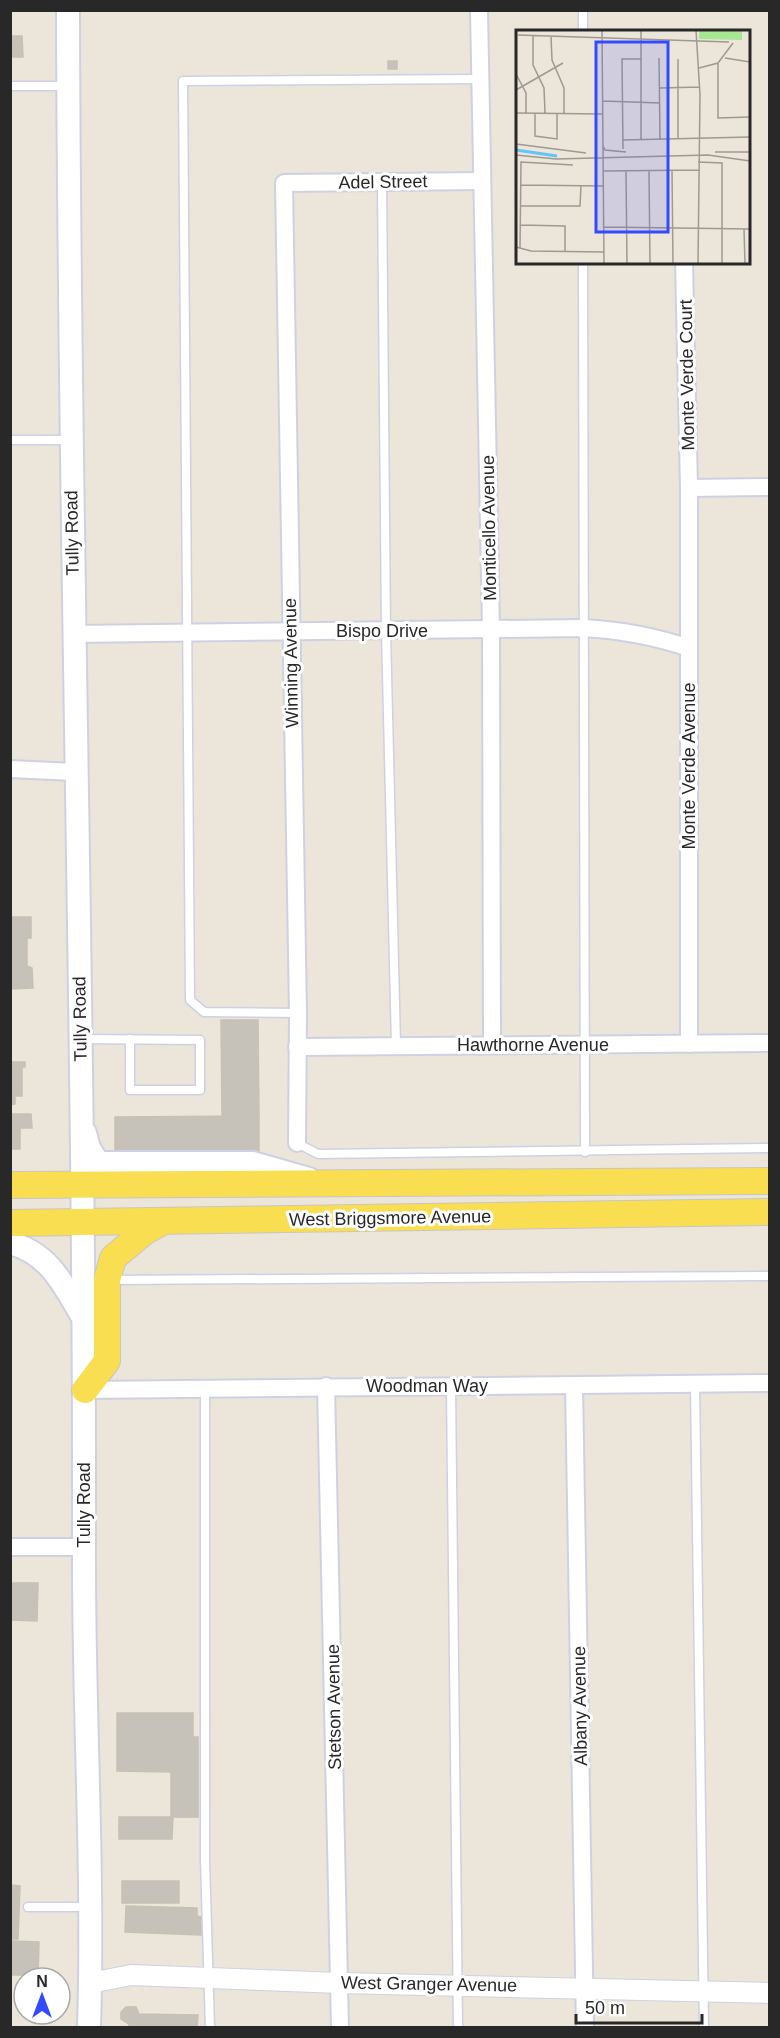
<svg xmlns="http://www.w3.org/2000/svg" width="780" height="2038" viewBox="0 0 780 2038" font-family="Helvetica,sans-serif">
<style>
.building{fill:#c7c2b9;stroke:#c7c1b3;stroke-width:1.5}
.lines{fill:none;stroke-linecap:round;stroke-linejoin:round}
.service-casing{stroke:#ced1e3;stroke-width:11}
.minor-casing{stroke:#ced1e3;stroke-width:20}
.tertiary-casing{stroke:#ced1e3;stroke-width:22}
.secondary-casing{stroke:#ced1e3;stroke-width:26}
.primary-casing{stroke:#c7c7c7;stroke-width:28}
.service{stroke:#fff;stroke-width:8}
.minor{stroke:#fff;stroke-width:16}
.tertiary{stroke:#fff;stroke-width:20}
.secondary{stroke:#fff;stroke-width:22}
.primary{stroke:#f9de51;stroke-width:26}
.labels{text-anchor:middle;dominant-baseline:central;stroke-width:6;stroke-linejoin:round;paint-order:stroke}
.street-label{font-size:18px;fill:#282828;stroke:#fff}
.inset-river{fill:none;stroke:#64c4f6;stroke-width:3}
.inset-road{fill:none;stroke:#9e9992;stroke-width:1.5}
.view{fill:#334aff;fill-opacity:0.15;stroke:#334aff;stroke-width:3}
.inset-edge{fill:none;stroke:#282828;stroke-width:3}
</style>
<rect width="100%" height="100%" fill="#ece5d9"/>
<!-- building -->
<g class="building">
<polygon points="10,36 22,36 23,57 10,57"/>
<rect x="388" y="61" width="9" height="8"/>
<polygon points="10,917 31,917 31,938 27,938 27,966 32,968 33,988 10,989"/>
<polygon points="221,1020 258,1020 259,1116 222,1116"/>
<polygon points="10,1062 25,1062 25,1067 22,1067 22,1096 15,1096 15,1104 10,1105"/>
<polygon points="10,1110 11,1114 31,1114 32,1128 20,1128 20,1149 10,1149"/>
<polygon points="259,1116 259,1153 115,1154 115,1117"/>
<polygon points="10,1583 38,1583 37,1621 10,1620"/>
<polygon points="117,1713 193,1713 193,1737 198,1737 198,1817 171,1817 171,1772 117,1771"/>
<polygon points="119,1817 173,1817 172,1839 119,1839"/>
<rect x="122" y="1881" width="57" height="22"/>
<polygon points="10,1885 20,1886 18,1939 10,1939"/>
<polygon points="126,1906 197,1908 197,1916 201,1917 201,1935 125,1932"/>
<polygon points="10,1941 39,1942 38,1975 10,1975"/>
<polygon points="126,2007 136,2007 139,2014 198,2015 197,2028 129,2028 129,2024 121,2019 121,2012"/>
</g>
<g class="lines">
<!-- service casing -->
<g class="service-casing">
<g id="service">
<polyline points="583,32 583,10"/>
<polyline points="10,86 67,86"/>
<polyline points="382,183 386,631 396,1045"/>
<polyline points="583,262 585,1152"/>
<polyline points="10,440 70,440"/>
<polyline points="298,1013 204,1012 190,1000 183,81 480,79"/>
<polyline points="83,1039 200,1040 200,1090 130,1090 130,1039"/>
<polyline points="297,1143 318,1154 770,1148"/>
<polyline points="110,1280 770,1276"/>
<polyline points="695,1384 704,2028"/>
<polyline points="451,1386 458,2028"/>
<polyline points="205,1387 205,1860 210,2028"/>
<polyline points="28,1907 88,1907"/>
</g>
</g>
<!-- minor casing -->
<g class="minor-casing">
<g id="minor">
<polyline points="479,10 491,630 492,1045"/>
<polyline points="684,262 689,488 689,1044"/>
<polyline points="689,488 770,487"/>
<path d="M73,634L583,628C620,630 654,636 689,648"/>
<polyline points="10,769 75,772"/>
<polyline points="297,1047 770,1043"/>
<polyline points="297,1143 298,1013 284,183 482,181"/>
<polyline points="574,1385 585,2028"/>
<polyline points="326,1386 340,2028"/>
<polyline points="85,1390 770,1383"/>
<polyline points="10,1547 83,1547"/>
</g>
</g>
<!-- tertiary casing -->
<g class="tertiary-casing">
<polyline id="tertiary" points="90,1983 131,1975 340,1983 770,1993"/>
</g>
<!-- secondary casing -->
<g class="secondary-casing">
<g id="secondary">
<path d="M68,10C69,521 85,1031 84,1541C83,1703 94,1866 89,2028"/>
<polyline points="85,1133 89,1148 98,1163 253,1163 309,1179"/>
<path d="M10,1243C49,1253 63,1284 82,1316"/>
</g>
</g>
<!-- primary casing -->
<g class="primary-casing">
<g id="primary">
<polyline points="10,1185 770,1181"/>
<polyline points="10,1223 770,1212"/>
<polyline points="85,1390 107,1361 107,1280 113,1258 144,1232 164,1221"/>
</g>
</g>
<!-- service -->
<use href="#service" class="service"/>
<!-- minor -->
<use href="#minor" class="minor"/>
<!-- tertiary -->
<use href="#tertiary" class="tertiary"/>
<!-- secondary -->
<use href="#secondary" class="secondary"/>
<!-- primary -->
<use href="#primary" class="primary"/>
</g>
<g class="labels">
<!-- street labels -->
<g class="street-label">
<text transform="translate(383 182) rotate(-1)">Adel Street</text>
<text transform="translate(687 375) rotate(-91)">Monte Verde Court</text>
<text transform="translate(489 528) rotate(-91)">Monticello Avenue</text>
<text transform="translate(72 533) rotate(-91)">Tully Road</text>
<text x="382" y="631">Bispo Drive</text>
<text transform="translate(291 663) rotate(-91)">Winning Avenue</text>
<text transform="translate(689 766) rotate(-90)">Monte Verde Avenue</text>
<text transform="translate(80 1019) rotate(-91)">Tully Road</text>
<text x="533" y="1045">Hawthorne Avenue</text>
<text transform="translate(390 1218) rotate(-1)">West Briggsmore Avenue</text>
<text x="427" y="1386">Woodman Way</text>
<text transform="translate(84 1505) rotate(-90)">Tully Road</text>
<text transform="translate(580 1706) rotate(-91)">Albany Avenue</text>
<text transform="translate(334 1707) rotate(-91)">Stetson Avenue</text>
<text transform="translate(429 1984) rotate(1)">West Granger Avenue</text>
</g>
</g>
<!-- overview -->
<g transform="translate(516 30)">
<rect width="234" height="234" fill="#ece5d9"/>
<path d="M183,0H226V10L183,9Z" fill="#a8e791"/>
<path class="inset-river" d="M0,120L41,126"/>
<path class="inset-road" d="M86,0L88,234M125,0V109M180,0L184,65L182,234M2,5L213,12M17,6V35L28,58L29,83M35,6L36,30L48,58V83M143,28L144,109M209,28L234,32M202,33V88L234,87M183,38L202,33L217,13M0,44L10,63V83M144,58L184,57M0,60L47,33M87,71L144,73M0,83L87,84M19,83V106L41,109V83M162,109V29M107,110L234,107M0,114L70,123M87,116L89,120L110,122M107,119L106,29H125M199,122H234M0,125L40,129L192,125L234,131M182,132L206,133V234M88,141L183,140M110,141L111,234M133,141L134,234M156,141L157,234M4,155L88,156M4,176H64L65,156M4,195L49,196V222M88,197L234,199M228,199L229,234M0,217L15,221L88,222M4,218L5,132L57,135"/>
<path class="view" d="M80,12H152V202H80Z"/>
<rect width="234" height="234" class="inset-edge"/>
</g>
<!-- border -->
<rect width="780" height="2038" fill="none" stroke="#282828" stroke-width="24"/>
<!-- north arrow -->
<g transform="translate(42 1996)"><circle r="28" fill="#ffffff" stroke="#a9a9a9" stroke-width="1.5"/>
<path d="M0-4.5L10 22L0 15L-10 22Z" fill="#334aff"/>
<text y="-9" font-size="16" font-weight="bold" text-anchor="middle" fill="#282828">N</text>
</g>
<!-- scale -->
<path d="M576 2014v9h126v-9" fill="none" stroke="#282828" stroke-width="3"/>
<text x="585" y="2014" font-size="18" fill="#282828" stroke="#ffffff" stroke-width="4.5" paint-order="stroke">50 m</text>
</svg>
